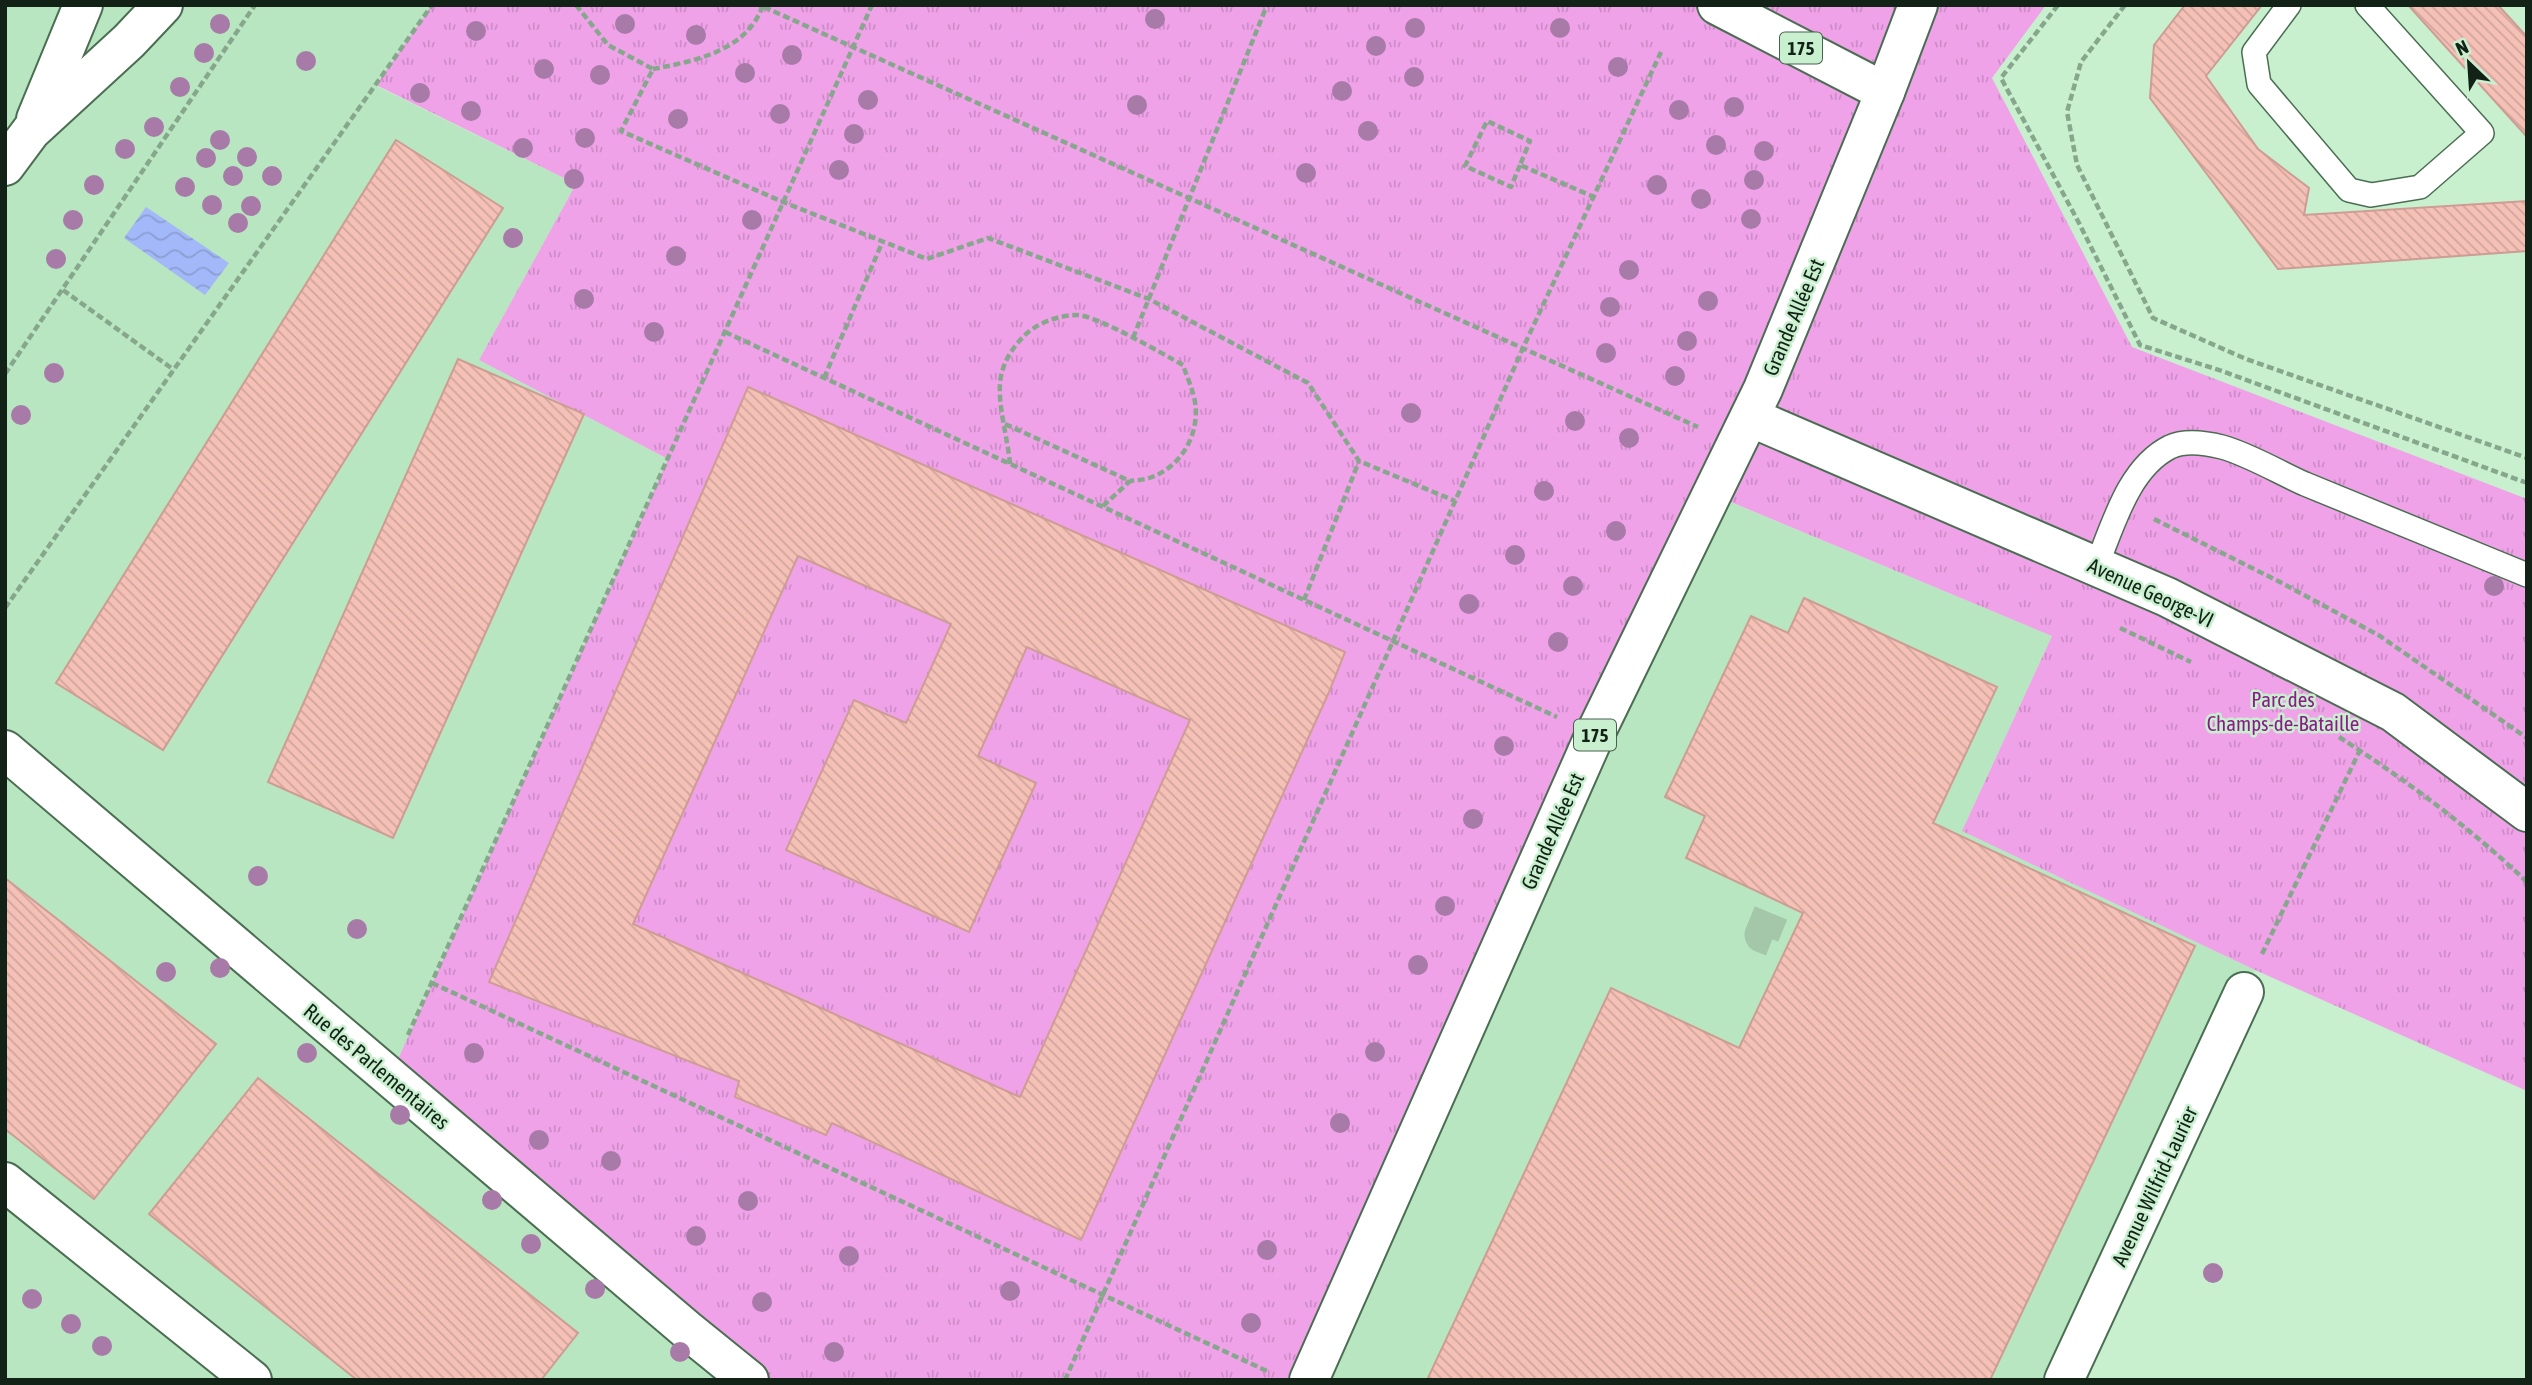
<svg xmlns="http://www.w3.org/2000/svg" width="2532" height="1385" viewBox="0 0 2532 1385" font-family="'Asap Condensed',sans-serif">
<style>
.built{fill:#b8e6c0}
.park{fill:url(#park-tufts)}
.water{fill:url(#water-waves)}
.building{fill:url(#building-back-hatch);stroke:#cd9c93;stroke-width:2;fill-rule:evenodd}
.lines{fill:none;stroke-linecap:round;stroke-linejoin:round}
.pedestrian-tunnel{stroke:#a4c7aa;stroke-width:35;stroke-dasharray:35 18;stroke-linecap:butt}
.service-casing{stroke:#4b6e52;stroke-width:26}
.minor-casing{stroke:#4b6e52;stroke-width:42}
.secondary-casing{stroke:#4b6e52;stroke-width:42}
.primary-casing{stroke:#4b6e52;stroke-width:42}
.path{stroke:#87a78d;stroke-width:4.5;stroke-dasharray:7 3.5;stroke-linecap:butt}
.service{stroke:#fff;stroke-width:23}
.minor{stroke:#fff;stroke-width:38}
.secondary{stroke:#fff;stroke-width:38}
.primary{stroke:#fff;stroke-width:38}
.tree{fill:#a77aa8}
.labels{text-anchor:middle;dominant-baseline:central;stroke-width:5;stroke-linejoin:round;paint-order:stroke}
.shield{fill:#c8f0cf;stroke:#49604e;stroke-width:2}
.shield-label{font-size:19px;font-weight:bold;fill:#132216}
.street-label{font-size:21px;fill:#132216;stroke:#c8f0cf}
.park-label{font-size:21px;fill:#8c1a88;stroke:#c8f0cf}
</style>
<defs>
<pattern id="park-tufts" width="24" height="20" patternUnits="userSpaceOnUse" patternTransform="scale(1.75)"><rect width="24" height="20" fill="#f0a2e9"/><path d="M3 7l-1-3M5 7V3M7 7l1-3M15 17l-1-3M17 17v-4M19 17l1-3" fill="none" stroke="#cd8bc7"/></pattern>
<pattern id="water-waves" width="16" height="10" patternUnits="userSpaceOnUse" patternTransform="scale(1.75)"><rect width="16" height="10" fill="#a2b8f8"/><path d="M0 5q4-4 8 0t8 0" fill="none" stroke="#8b9ed4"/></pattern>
<pattern id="building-back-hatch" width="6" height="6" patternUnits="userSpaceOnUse" patternTransform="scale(1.75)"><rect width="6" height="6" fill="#f5c0b6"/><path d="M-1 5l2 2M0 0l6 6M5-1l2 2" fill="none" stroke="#d1a59c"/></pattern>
</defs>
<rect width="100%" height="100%" fill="#c8f0cf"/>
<!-- built -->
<g class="built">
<polygon points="5,5 432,5 376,86 576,184 479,360 668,459 390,1077 737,1380 5,1380"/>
<polygon points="1713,495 2052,636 1962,831 2255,970 2064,1380 1309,1380"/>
</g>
<!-- park -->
<polygon class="park" points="432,5 2046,5 1992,78 2132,347 2527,499 2527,1091 2255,970 1962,831 2052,636 1714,495 1309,1380 749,1380 390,1077 668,459 479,360 576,184 376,85"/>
<!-- water -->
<polygon class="water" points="146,207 229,263 205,295 124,238"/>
<!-- building -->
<g class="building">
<polygon points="2185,5 2262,5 2206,76 2258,149 2309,188 2304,215 2527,201 2527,251 2278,269 2150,98 2154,45"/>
<polygon points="2408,5 2498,5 2527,37 2527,137"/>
<polygon points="396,140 503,208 163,750 56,683"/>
<polygon points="458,359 584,414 393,838 268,782"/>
<path d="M748,387L1345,652L1329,692L1081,1240L832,1123L826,1135L735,1097L739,1081L489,982ZM798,556L951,624L906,723L854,700L786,850L969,932L1036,783L978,756L1027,647L1190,720L1020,1097L633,924Z"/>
<polygon points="1804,598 1997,687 1933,823 2195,946 1990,1380 1427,1380 1611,988 1739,1048 1803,913 1686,858 1705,816 1665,797 1751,616 1788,633"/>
<polygon points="5,878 216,1044 94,1199 5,1129"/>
<polygon points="258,1078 578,1333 541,1380 357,1380 149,1214"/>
</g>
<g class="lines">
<!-- pedestrian-tunnel -->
<polyline class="pedestrian-tunnel" points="1771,913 1762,935 1787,945"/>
<!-- service casing -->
<g class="service-casing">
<g id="service">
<polyline points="2289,5 2254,52 2259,84 2349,190 2371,195 2420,187 2482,133 2367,5"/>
<path d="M2096,567C2113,526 2128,468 2170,447C2185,440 2206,443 2222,447C2248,454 2280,473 2305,484C2379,514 2453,544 2527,575"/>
</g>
</g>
<!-- minor casing -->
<g class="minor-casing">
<g id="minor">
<polyline points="1885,92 1918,5"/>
<polyline points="1750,417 2167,597 2393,712 2527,812"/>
<polyline points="5,750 686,1329 749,1380"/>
<polyline points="5,1182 252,1380"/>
<polyline points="2064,1380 2244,992"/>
</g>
</g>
<!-- secondary casing -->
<g class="secondary-casing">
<g id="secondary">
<polyline points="36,119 83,5"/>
<polyline points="5,166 31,131 129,41 163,5"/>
</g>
</g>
<!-- primary casing -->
<g class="primary-casing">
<polyline id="primary" points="1309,1380 1595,734 1763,389 1885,92 1717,5"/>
</g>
<!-- path -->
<g class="path">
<polyline points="576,5 608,45 653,69 621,131 783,202 927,259 988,238 1149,299 1308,383 1359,461 1455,501"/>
<polyline points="2058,5 2001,78 2079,223 2140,345 2222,371 2527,483"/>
<polyline points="2125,5 2081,62 2067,112 2077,165 2153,318 2246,359 2527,458"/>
<polyline points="764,7 1698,427"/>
<path d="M653,69C695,61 747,51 763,5"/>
<polyline points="1520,165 1511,187 1465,166 1487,121 1530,141 1520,165 1594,197"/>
<polyline points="63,290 174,370"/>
<polyline points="725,332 1557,717"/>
<polyline points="1133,338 1267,5"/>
<polyline points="5,374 255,5"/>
<polyline points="824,378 882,243"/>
<polyline points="1005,424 1130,481"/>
<path d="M1010,464C1008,440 998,406 1000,384C1001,366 1011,349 1023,337C1036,323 1059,315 1077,315C1096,315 1163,354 1183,365C1187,377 1193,390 1195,402C1200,433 1182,466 1152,477C1145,480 1137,480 1130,481"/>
<polyline points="1103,506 1130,481"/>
<polyline points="2154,519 2278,581 2380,636 2527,738"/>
<polyline points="1304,600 1359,461"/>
<polyline points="5,608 432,5"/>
<polyline points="2120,628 2191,662"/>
<path d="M2339,737C2406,780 2469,827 2527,882"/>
<polyline points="2262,954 2360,750"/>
<polyline points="432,983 1269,1372"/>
<polyline points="408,1035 872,5"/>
<polyline points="1065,1380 1523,348 1661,52"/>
</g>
<!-- service -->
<use href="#service" class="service"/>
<!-- minor -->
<use href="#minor" class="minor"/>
<!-- secondary -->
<use href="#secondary" class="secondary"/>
<!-- primary -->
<use href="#primary" class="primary"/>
</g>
<!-- trees -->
<g class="tree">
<circle cx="1155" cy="19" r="10"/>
<circle cx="220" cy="24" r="10"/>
<circle cx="625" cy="24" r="10"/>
<circle cx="1415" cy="28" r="10"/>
<circle cx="1560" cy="28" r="10"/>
<circle cx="476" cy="31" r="10"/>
<circle cx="696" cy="35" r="10"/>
<circle cx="1376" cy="46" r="10"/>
<circle cx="204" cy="53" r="10"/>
<circle cx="792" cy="55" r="10"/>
<circle cx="306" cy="61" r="10"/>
<circle cx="1618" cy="67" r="10"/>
<circle cx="544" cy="69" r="10"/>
<circle cx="745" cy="73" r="10"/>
<circle cx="600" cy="75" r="10"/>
<circle cx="1414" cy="77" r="10"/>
<circle cx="180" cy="87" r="10"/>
<circle cx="1342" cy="91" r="10"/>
<circle cx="420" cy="93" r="10"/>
<circle cx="868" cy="100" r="10"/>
<circle cx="1137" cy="105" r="10"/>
<circle cx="1734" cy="107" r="10"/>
<circle cx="1679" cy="110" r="10"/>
<circle cx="471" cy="111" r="10"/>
<circle cx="780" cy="114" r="10"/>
<circle cx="678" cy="119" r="10"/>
<circle cx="154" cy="127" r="10"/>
<circle cx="1368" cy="131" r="10"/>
<circle cx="854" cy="134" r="10"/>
<circle cx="585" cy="138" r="10"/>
<circle cx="220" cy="140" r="10"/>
<circle cx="1716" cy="145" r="10"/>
<circle cx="523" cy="148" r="10"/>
<circle cx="125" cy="149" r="10"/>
<circle cx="1764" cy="151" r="10"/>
<circle cx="247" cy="157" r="10"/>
<circle cx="206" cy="158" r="10"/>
<circle cx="839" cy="170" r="10"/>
<circle cx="1306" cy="173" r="10"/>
<circle cx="233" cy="176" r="10"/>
<circle cx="272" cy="176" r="10"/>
<circle cx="574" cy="179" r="10"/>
<circle cx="1754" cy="180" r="10"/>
<circle cx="94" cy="185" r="10"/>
<circle cx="1657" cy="185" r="10"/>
<circle cx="185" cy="187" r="10"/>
<circle cx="1701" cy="199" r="10"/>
<circle cx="212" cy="205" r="10"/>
<circle cx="251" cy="206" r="10"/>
<circle cx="1751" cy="219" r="10"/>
<circle cx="73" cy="220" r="10"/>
<circle cx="752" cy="220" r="10"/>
<circle cx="238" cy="223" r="10"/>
<circle cx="513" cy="238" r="10"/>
<circle cx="676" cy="256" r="10"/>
<circle cx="56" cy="259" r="10"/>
<circle cx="1629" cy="270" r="10"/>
<circle cx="584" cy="299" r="10"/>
<circle cx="1708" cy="301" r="10"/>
<circle cx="1610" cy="307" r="10"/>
<circle cx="654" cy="332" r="10"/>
<circle cx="1687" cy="341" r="10"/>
<circle cx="1606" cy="353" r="10"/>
<circle cx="54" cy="373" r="10"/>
<circle cx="1675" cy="376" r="10"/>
<circle cx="1411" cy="413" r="10"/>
<circle cx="21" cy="415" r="10"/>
<circle cx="1575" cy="421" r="10"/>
<circle cx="1629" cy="438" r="10"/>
<circle cx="1544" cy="491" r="10"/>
<circle cx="1616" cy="531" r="10"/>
<circle cx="1515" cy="555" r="10"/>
<circle cx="1573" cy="586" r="10"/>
<circle cx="2494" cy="586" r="10"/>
<circle cx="1469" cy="604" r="10"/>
<circle cx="1558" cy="642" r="10"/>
<circle cx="1504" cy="746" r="10"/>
<circle cx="1473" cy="819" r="10"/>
<circle cx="258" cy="876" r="10"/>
<circle cx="1445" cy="906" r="10"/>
<circle cx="357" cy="929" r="10"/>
<circle cx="1418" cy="965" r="10"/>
<circle cx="220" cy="968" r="10"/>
<circle cx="166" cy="972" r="10"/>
<circle cx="1375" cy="1052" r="10"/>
<circle cx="307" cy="1053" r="10"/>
<circle cx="474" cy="1053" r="10"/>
<circle cx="400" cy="1115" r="10"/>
<circle cx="1340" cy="1123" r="10"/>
<circle cx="539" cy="1140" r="10"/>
<circle cx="611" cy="1161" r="10"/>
<circle cx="492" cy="1200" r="10"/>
<circle cx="748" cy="1201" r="10"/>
<circle cx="696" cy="1236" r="10"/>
<circle cx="531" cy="1244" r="10"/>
<circle cx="1267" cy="1250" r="10"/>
<circle cx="849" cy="1256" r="10"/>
<circle cx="2213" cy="1273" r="10"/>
<circle cx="595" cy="1289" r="10"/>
<circle cx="1010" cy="1291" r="10"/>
<circle cx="32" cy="1299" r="10"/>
<circle cx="762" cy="1302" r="10"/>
<circle cx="1251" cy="1323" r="10"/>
<circle cx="71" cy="1324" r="10"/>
<circle cx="102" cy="1346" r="10"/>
<circle cx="680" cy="1352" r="10"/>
<circle cx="834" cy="1352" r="10"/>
</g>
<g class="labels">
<!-- shield labels -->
<g class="shield">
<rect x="1780" y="32.5" width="42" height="31" rx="5"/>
<rect x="1574" y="719.5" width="42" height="31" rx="5"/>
</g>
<g class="shield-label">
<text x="1801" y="48">175</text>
<text x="1595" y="735">175</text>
</g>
<!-- street labels -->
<g class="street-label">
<text transform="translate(1793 317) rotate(-67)">Grande Allée Est</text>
<text transform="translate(2151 592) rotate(25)">Avenue George-VI</text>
<text transform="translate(1552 831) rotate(-66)">Grande Allée Est</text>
<text transform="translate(377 1066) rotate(40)">Rue des Parlementaires</text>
<text transform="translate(2154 1186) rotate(-65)">Avenue Wilfrid-Laurier</text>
</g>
<!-- park labels -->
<g class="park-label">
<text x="2283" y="699">Parc des<tspan x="2283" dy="24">Champs-de-Bataille</tspan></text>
</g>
</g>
<!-- border -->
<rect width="2532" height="1385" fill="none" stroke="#132216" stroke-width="14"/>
<!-- north arrow -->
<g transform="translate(2469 63) rotate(335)" stroke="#c8f0cf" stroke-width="5" paint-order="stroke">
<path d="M0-5L12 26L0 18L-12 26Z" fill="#132216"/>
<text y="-10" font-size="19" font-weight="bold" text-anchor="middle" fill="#132216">N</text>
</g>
</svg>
